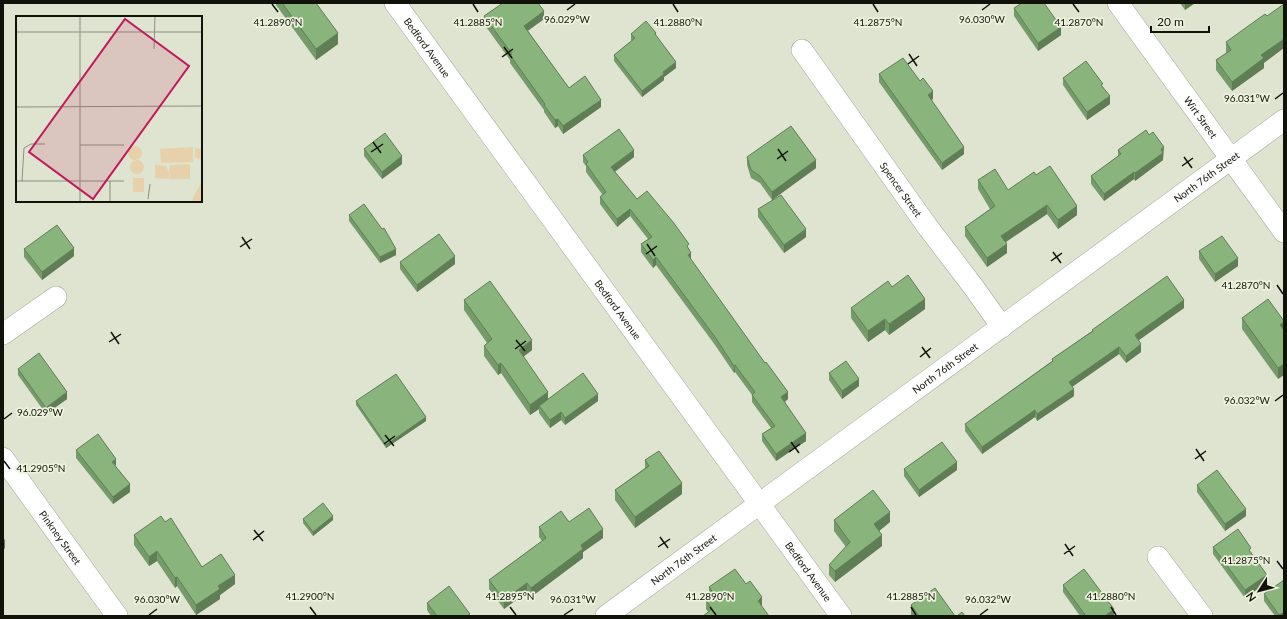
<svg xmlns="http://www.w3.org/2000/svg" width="1287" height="619" viewBox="0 0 1287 619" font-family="Lato,sans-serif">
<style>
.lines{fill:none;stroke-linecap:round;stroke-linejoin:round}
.minor-casing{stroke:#a4a995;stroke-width:22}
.minor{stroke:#fff;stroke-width:21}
.wall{fill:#769b6a}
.shaded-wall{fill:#607e56}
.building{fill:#89b47b;stroke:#607e56}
.ticks{fill:none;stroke:#11130b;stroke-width:1.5}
.labels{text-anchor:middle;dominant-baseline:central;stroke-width:3.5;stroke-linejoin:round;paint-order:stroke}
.street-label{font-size:10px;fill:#11130b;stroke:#ecf2dc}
.inset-road{fill:none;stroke:#8c9081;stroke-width:1}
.view{fill:#c2185b;fill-opacity:0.15;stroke:#c2185b;stroke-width:2}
.inset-edge{fill:none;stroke:#11130b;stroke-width:2}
.ticks-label{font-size:10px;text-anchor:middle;fill:#11130b;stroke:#ecf2dc;stroke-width:3.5;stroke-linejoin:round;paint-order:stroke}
</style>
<rect width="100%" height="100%" fill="#dee4cf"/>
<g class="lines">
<!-- minor casing -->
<g class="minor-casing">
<g id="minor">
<path id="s1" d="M395,3L841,616"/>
<path id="s2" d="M1118,3L1284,232"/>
<path id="s3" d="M802,50L927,226L972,285L1002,327"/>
<polyline points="3,334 56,297"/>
<path id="s4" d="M3,458L117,616"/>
<polyline points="1158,557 1202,616"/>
<path id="s5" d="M606,616L1284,120"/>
</g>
</g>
<!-- minor -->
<use href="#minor" class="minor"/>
</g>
<!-- wall -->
<g class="wall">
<polygon points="276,3 316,3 338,44 316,60 276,5"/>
<polygon points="1180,3 1195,3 1185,10"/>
<polygon points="1014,8 1061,35 1038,51 1014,16"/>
<polygon points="484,16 544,19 528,31 569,88 601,107 563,134 558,126 555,128 544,112 544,110 510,63 510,60 484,24"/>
<polygon points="631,34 656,35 676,68 664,77 664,80 642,97 614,61 614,55 632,41 631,40"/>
<polygon points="1226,42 1264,63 1264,68 1232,91 1216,70 1216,60 1226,53"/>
<polygon points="879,74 933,99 931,100 964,154 942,170 879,82"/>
<polygon points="1063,78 1103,87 1110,104 1087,120 1063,85"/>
<polygon points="364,149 402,164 382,179 364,156"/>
<polygon points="1118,150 1164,154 1163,155 1163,160 1135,181 1134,179 1104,201 1091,184 1091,176 1118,156"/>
<polygon points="583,155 634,157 615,172 637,199 689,249 691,260 788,399 785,402 806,441 776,461 762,441 762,434 771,428 752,402 752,395 735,372 734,373 715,345 656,265 653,268 641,252 641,244 648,239 630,216 617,227 600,204 600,197 602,194 586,172 586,166 583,162"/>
<polygon points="747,157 816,168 772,200 760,183 751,178 747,165"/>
<polygon points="1036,175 1077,215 1058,229 1047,214 1006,242 1007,253 987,267 965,236 965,227 990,209 978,189 978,180 1008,190"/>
<polygon points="758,209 806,237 784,253 758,217"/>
<polygon points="349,215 396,255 380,263 349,221"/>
<polygon points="24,249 74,256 42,280 24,257"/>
<polygon points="1199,251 1238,266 1215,282 1199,259"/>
<polygon points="400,262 455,264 417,292 400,269"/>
<polygon points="464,300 532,350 523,357 548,399 598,401 565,425 561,420 550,428 539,413 539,409 530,415 501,373 498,375 484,356 484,346 487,343 464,310"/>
<polygon points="851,308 925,309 889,335 885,330 868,342 851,318"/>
<polygon points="1184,308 1138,340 1141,352 1126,363 1119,354 1072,387 1074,396 1037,421 1035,417 982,454 965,431 965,424 1052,361 1052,359 1092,331 1092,330"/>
<polygon points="1242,318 1284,321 1278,379 1242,329"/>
<polygon points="18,369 67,399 46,414 18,375"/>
<polygon points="829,373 859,386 842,399 829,380"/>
<polygon points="356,401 426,421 386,448 356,405"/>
<polygon points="76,450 130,492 113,504 76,458"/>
<polygon points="645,460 682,494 635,528 615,500 615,490 645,468"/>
<polygon points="904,469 957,470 919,497 904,476"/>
<polygon points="1197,485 1246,516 1225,531 1197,492"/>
<polygon points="303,519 333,520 313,536 303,523"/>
<polygon points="834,520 890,522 879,531 882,546 835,582 829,575 829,565 846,547 834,531"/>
<polygon points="165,522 202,567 235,584 220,595 220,599 196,615 177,586 175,588 157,561 149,566 134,545 134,535"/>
<polygon points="569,522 603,538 583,552 583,558 531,597 527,592 504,609 489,589 489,580 542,541 539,537 539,527"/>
<polygon points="1213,547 1251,552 1267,582 1245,598 1213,554"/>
<polygon points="746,584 708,612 706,609 706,600 710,597 709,596 709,587"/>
<polygon points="1063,585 1114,616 1080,616 1063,592"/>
<polygon points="1264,594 1284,616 1275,616 1264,601"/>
<polygon points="427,603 470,616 431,616 427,610"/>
<polygon points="911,605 955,616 911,616"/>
</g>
<!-- shaded-wall -->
<g class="shaded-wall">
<polygon points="1185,3 1195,3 1185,10"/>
<polygon points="544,11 544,19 524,33 524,26"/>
<polygon points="1061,27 1061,35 1038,51 1038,43"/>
<polygon points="338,33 338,44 316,60 316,49"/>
<polygon points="1284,39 1284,48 1264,63 1264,68 1232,91 1232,82 1261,55"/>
<polygon points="676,62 676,68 664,77 664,80 642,97 642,91 663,72"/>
<polygon points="933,91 933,99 928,103 928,95"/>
<polygon points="1110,96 1110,104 1087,120 1087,112"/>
<polygon points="601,100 601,107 563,134 563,126"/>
<polygon points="558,119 558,126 555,128 555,120"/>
<polygon points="964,147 964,154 942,170 942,163"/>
<polygon points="1164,147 1163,160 1135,181 1135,173"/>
<polygon points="634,150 634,157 611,174 611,167"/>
<polygon points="402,156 402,164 382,179 382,172"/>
<polygon points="816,160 816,168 772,200 772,192"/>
<polygon points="1134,172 1134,179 1104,201 1104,194"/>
<polygon points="1047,205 1047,214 1001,245 1001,236"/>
<polygon points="1077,206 1077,215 1058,229 1058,220"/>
<polygon points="630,209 630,216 617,227 617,219"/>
<polygon points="806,229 806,237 784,253 784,245"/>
<polygon points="1007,244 1007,253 987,267 987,258"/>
<polygon points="74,248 74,256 42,280 42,272"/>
<polygon points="396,249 396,255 380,263 380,257"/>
<polygon points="691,253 691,260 688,255"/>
<polygon points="455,256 455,264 417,292 417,285"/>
<polygon points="656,257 656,265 653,268 653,260"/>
<polygon points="1238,258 1238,266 1215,282 1215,274"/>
<polygon points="925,299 925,309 889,335 889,324"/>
<polygon points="1184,300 1184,308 1135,343 1135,335"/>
<polygon points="885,319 885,330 868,342 868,331"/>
<polygon points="1284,322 1284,333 1280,325"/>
<polygon points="532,340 532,350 519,360 519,350"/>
<polygon points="1141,344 1141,352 1126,363 1126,356"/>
<polygon points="1119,347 1119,354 1069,389 1069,382"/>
<polygon points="501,363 501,373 498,375 498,365"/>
<polygon points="1284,364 1284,375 1278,379 1278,368"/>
<polygon points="735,365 735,372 734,373 734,366"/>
<polygon points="859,379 859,386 842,399 842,391"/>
<polygon points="1074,389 1074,396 1037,421 1037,414"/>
<polygon points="67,392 67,399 46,414 46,408"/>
<polygon points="548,392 548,402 539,406 539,409 530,415 530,405"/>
<polygon points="788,392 788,399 781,404 781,397"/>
<polygon points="598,394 598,401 565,425 565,418"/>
<polygon points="1035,410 1035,417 982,454 982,447"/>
<polygon points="561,412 561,420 550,428 550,420"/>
<polygon points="426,417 426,421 386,448 386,445"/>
<polygon points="806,433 806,441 776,461 776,454"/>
<polygon points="116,459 116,466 112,462"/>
<polygon points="957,462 957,470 919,497 919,490"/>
<polygon points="682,483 682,494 635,528 635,517"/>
<polygon points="130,484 130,492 113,504 113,497"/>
<polygon points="1246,509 1246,516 1225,531 1225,524"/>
<polygon points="890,512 890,522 874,535 874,524"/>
<polygon points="333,516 333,520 313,536 313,532"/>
<polygon points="603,529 603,538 583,552 583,558 531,597 531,588 581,545"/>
<polygon points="882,535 882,546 835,582 835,571"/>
<polygon points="5,541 5,548 3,550 3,542"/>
<polygon points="157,551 157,561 149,566 149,557"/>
<polygon points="235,575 235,584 220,595 220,599 196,615 196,605 218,586"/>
<polygon points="1267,575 1267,582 1245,598 1245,590"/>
<polygon points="177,577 177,586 175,588 175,578"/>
<polygon points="527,583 527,592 504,609 504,600"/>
<polygon points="762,597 762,606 758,601"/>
<polygon points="1114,609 1114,616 1105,616"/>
<polygon points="1284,612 1284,616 1279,616 1279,615"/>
</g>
<!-- building -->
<g class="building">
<polygon points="282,3 316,3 338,33 316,49"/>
<polygon points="503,3 538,3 544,11 524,26 569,88 585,76 601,100 563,126 558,119 555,120 544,105 545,104 510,55 512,54 484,16"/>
<polygon points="1022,3 1044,3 1061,27 1038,43 1014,8"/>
<polygon points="1284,4 1284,39 1261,55 1264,58 1232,82 1216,60 1231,50 1226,42 1265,14 1267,16"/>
<polygon points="646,21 656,33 655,34 676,62 663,72 664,74 642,91 614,55 635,38 631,34"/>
<polygon points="903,58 920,81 923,78 933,91 928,95 964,147 942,163 879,74"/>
<polygon points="1086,61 1103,84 1101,85 1110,96 1087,112 1063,78"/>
<polygon points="791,126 816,160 772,192 760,176 751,170 747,157"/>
<polygon points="619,129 634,150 611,167 637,199 647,191 673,222 689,244 687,246 691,253 688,255 765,363 766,362 788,392 781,397 806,433 776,454 762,434 775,426 752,395 755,392 735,365 734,366 715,337 656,257 653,260 641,244 652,237 630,209 617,219 600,197 606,192 586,164 588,162 583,155"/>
<polygon points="1146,130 1149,135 1153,132 1164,147 1161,149 1163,153 1135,173 1134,172 1104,194 1091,176 1121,154 1118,150"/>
<polygon points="385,133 402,156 382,172 364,149"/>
<polygon points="1050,166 1077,206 1058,220 1047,205 1001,236 1007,244 987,258 965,227 995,206 978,180 995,169 1008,190 1034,172 1036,175"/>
<polygon points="781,195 806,229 784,245 758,209"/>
<polygon points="364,204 382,229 384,228 396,249 380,257 349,215"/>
<polygon points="57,225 74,248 42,272 24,249"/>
<polygon points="439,234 455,256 417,285 400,262"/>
<polygon points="1222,236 1238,258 1215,274 1199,251"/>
<polygon points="908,275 925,299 889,324 885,319 868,331 851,308 888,281 892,287"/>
<polygon points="1167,276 1184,300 1135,335 1141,344 1126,356 1119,347 1069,382 1074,389 1037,414 1035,410 982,447 965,424 1053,361 1052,359 1093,331 1092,330"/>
<polygon points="490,281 532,340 519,350 548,392 530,405 501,363 498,365 484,346 492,339 464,300"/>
<polygon points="1268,299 1284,321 1284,322 1280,325 1284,330 1284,364 1278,368 1242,318"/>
<polygon points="39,353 67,392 46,408 18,369"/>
<polygon points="846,361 859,379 842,391 829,373"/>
<polygon points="583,373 598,394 565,418 561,412 550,420 539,406"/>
<polygon points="396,374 426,417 386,445 356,401"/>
<polygon points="98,434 116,459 112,462 130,484 113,497 76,450"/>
<polygon points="942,442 957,462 919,490 904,469"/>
<polygon points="659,451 682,483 635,517 615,490 649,466 645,460"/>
<polygon points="1217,470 1246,509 1225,524 1197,485"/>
<polygon points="873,490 890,512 874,524 882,535 835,571 829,565 850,542 834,520"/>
<polygon points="323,503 333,516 313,532 303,519"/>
<polygon points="589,508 603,529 581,545 583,549 531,588 527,583 504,600 489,580 546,538 539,527 561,511 569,522"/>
<polygon points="161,516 165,522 171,518 202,567 221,554 235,575 218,586 220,589 196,605 177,577 175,578 157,551 149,557 134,535"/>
<polygon points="1238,529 1251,548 1249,550 1267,575 1245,590 1213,547"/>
<polygon points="3,538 5,541 3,542"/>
<polygon points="735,569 746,584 750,581 762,597 758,601 769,616 703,616 712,609 706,600 714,594 709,587"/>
<polygon points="1084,569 1114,609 1105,616 1086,616 1063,585"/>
<polygon points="1284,580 1284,612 1279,615 1264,594"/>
<polygon points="449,586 470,614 467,616 437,616 427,603"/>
<polygon points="935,588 955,616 919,616 911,605"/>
<polygon points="962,612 965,616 957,616"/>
</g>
<!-- ticks -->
<path class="ticks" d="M272,4L278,12M473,4L478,12M673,4L678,12M873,4L878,12M1073,4L1079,12M567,10L575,4M982,10L990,4M504,47L512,58M909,54L917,66M502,57L513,49M908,64L919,56M1275,99L1283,93M373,142L381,153M778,149L786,161M371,152L383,144M1184,157L1192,168M777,159L788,151M1182,166L1193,158M242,237L250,249M647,244L655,256M240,247L252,239M1053,252L1061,263M646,254L657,246M1051,261L1062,253M1277,285L1283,294M111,332L119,344M516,340L525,351M109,342L121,334M922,347L930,358M515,349L526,341M920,357L931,348M1275,401L1283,395M4,419L12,413M385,435L394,446M791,442L799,453M384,444L395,436M1196,449L1204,461M789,452L800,444M1195,459L1206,451M4,461L10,469M254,530L263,541M660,537L668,548M253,540L264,531M1065,544L1073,556M658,547L670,539M1064,554L1075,546M1277,561L1283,569M310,607L316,615M510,607L516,615M710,607L716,615M911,607L916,615M1111,607L1116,615M149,615L157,609M564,615L573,609M980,615L988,609"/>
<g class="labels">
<!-- street labels -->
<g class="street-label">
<text stroke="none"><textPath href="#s1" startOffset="55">Bedford Avenue</textPath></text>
<text stroke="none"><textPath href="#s2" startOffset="141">Wirt Street</textPath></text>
<text stroke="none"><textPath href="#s5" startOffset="744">North 76th Street</textPath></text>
<text stroke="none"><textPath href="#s3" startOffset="171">Spencer Street</textPath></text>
<text stroke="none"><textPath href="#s1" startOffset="379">Bedford Avenue</textPath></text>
<text stroke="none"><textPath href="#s5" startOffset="420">North 76th Street</textPath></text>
<text stroke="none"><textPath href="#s4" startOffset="98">Pinkney Street</textPath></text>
<text stroke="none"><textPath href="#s5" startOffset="96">North 76th Street</textPath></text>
<text stroke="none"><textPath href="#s1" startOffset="703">Bedford Avenue</textPath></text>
</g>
</g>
<!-- overview -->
<g transform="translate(16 16)">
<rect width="186" height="186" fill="#dee4cf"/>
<path d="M112 137a7 7 0 1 1 14 0a7 7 0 1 1-14 0ZM177,131V146L145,147L144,133ZM179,132L186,133V144L179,141ZM114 151a7 7 0 1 1 14 0a7 7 0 1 1-14 0ZM174,148V163H154L153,157V163L139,162V149L150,150L153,157L154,149ZM117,162H128V176H117ZM186,165V186H176L177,182Z" fill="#e6d1aa"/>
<path class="inset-road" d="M64,0V186M0,16H186M138,33L139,0M0,91L186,90M64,129H108M0,165H108M6,165L8,132L15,128H29M132,183L134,168M94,186V165"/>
<path class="view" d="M109,3L173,50L77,183L13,136Z"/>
<rect width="186" height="186" class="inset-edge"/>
</g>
<g class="ticks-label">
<text x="567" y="23">96.029°W</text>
<text x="982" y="23">96.030°W</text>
<text x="278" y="26">41.2890°N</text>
<text x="478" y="26">41.2885°N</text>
<text x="678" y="26">41.2880°N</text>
<text x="878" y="26">41.2875°N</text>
<text x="1079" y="26">41.2870°N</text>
<text x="1247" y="102">96.031°W</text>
<text x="1246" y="289">41.2870°N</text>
<text x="1247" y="404">96.032°W</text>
<text x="40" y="416">96.029°W</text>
<text x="41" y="472">41.2905°N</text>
<text x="1246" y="564">41.2875°N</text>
<text x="310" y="600">41.2900°N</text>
<text x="510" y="600">41.2895°N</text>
<text x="710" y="600">41.2890°N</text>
<text x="911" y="600">41.2885°N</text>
<text x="1111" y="600">41.2880°N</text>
<text x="157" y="603">96.030°W</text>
<text x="573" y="603">96.031°W</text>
<text x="988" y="603">96.032°W</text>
</g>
<!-- border -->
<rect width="1287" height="619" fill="none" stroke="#11130b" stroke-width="8"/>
<!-- north arrow -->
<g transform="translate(1259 591) rotate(234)" stroke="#ecf2dc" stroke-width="3" paint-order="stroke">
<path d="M0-3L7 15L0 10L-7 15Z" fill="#11130b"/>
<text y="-6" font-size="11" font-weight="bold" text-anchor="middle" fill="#11130b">N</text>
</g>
<!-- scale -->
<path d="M1151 26v6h58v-6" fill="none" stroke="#11130b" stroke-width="2"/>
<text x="1157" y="26" font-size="12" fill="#11130b" stroke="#ecf2dc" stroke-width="3" paint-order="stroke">20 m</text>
</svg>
